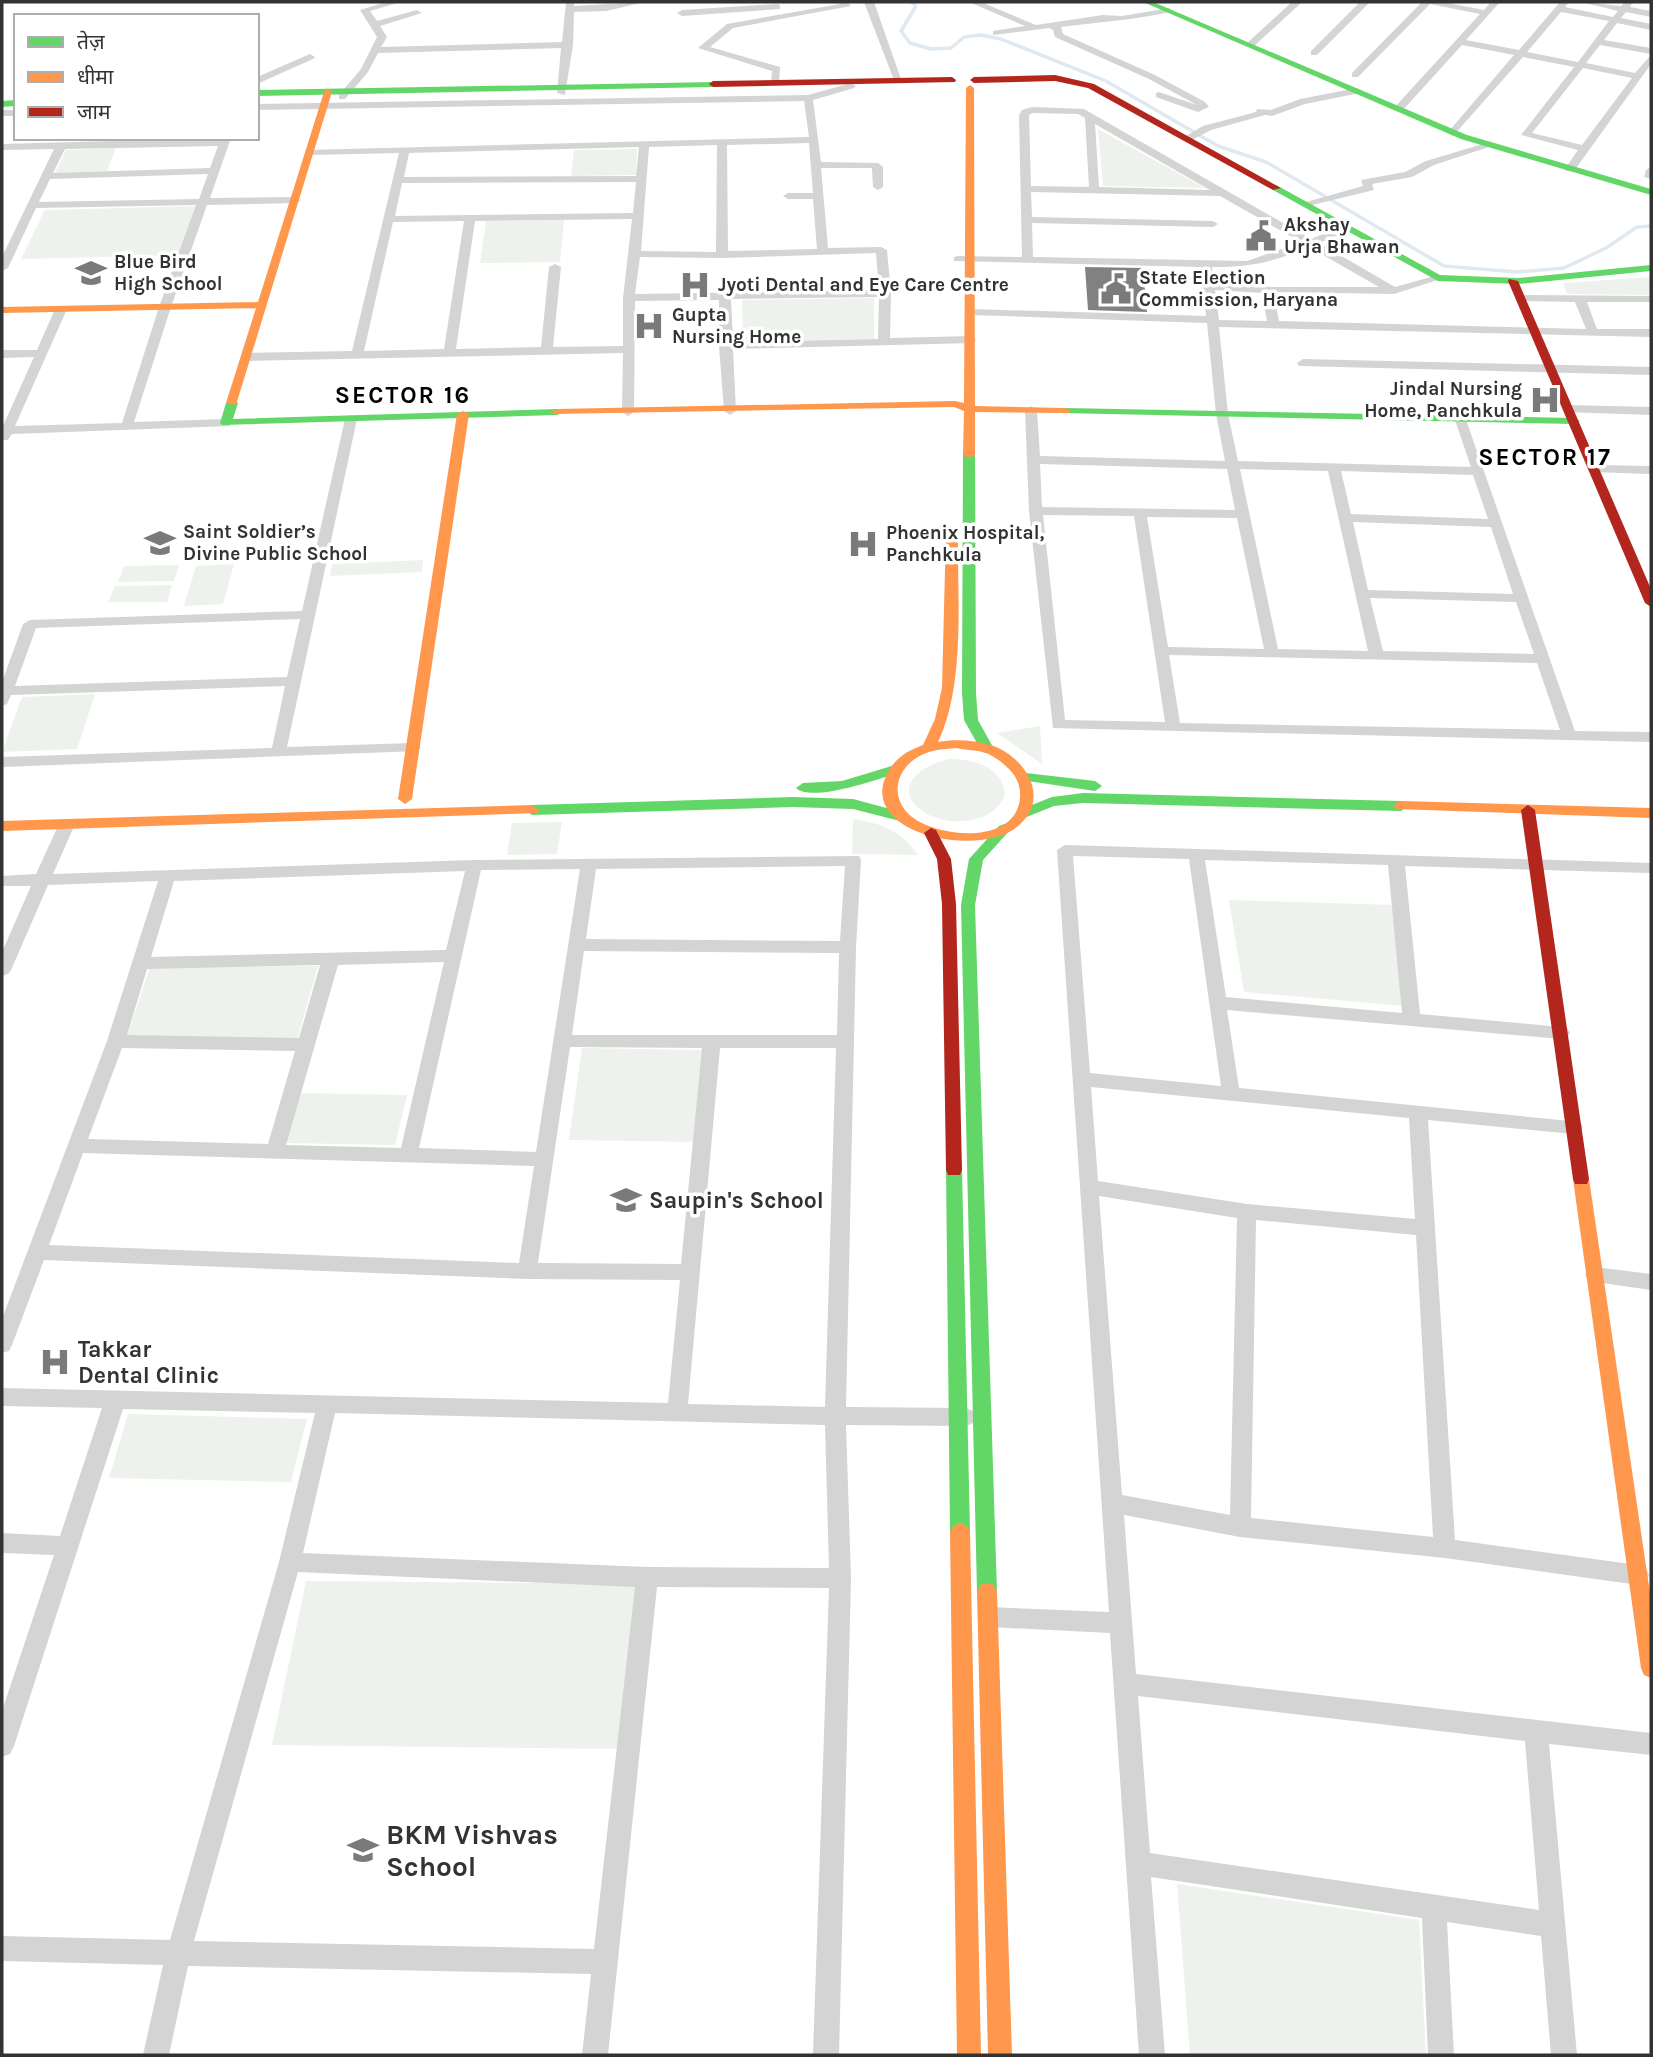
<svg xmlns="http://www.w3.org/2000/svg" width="1653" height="2057" viewBox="0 0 1653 2057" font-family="Karla,'Noto Sans Devanagari',sans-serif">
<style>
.green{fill:#eef2ec}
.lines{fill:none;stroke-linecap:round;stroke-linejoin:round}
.stream{stroke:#e0e8f0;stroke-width:3.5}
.building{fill:#818181}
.street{fill:#d4d4d4;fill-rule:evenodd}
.fast{fill:#63d668;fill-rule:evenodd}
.slow{fill:#ff974d;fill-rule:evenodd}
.jam{fill:#b3261e;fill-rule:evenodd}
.labels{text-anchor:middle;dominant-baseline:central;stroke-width:7;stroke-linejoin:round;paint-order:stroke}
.far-poi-label{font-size:19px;font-weight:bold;fill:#333;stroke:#fff;text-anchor:start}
.poi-label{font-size:23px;font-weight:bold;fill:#333;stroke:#fff;text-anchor:start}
.far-district-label{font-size:24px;font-weight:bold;letter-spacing:2px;fill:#000;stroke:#fff}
.near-poi-label{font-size:28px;font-weight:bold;fill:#333;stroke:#fff;text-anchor:start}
</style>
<rect width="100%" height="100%" fill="#fff"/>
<!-- green -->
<g class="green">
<polygon points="1098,129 1205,188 1103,186"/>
<polygon points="116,148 107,171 55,173 66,150"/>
<polygon points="637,149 636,175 571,176 574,150"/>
<polygon points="199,206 181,255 21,259 45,210"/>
<polygon points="564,220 560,262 480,263 486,221"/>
<polygon points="1651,277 1651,295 1567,294 1563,283"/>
<polygon points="874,298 874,339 743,341 742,300"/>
<polygon points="423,560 422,572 330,576 332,564"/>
<polygon points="234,564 223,604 184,606 196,566"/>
<polygon points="179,565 174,581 118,582 124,566"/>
<polygon points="172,585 167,602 108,602 115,586"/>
<polygon points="95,694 77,749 2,752 22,697"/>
<polygon points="1040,726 1042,764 997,733"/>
<path d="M949,759C972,759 1002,766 1005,794C996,824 948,828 924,812C889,789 921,765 949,759Z"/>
<path d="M853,819C881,823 902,831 918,855L852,854Z"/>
<polygon points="562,822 557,854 507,855 512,823"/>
<polygon points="1229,900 1395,905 1405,1006 1244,992"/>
<polygon points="318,966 297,1041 127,1036 150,967"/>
<polygon points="582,1048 705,1050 697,1142 569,1140"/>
<polygon points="298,1093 407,1095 395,1145 283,1143"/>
<polygon points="128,1414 129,1414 307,1419 291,1482 109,1478"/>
<polygon points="306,1581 641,1584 627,1749 272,1745"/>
<polygon points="1177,1884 1419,1920 1426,2055 1190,2055"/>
</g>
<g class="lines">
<!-- stream -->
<polyline class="stream" points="911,2 916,6 901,31 910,43 931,49 951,48 964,37 981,35 1001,39 1106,81 1218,146 1266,162 1444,266 1517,272 1564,268 1606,248 1637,227 1651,226"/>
</g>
<!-- building -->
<polygon class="building" points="1085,267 1143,268 1147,312 1088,310"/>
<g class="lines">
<!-- street -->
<g class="street">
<polygon points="386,2 401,2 370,11 377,21 417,10 422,13 380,26 387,37 381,47 562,42 566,2 574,2 574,6 645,2 606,11 574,12 573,45 565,95 557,93 561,48 378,53 368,72 345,99 339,99 339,95 361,69 377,37 360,10"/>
<polygon points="839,2 847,2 851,6 733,28 710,47 780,67 779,85 771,83 772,71 698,48 727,24 840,4"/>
<polygon points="864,2 874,2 902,82 894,80"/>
<path d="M969,2H981L1036,25L1103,15L1122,16L1170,8V12C1134,20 1098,22 1061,27L1063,34L1155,75L1205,102L1209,107L1198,112L1156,97V93L1159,92L1197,105L1149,79L1055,37L1053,30L1049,28L993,35V31L1025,26Z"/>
<polygon points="1292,2 1302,2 1253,47 1247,47 1247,43"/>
<polygon points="1360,2 1370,2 1317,55 1311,55 1311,51"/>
<path d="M1422,2H1443L1484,10L1491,2H1500L1466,40L1519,50L1560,2H1569L1565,7L1613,17L1618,11L1581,2L1621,6L1625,2H1633L1630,7L1651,11V17L1626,12L1621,18L1651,24V30L1617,23L1604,40L1651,48V54L1600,45L1586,63L1635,73L1651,55V64L1574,171H1566L1565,169L1578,150L1521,135L1574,67L1523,57L1453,136L1448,133L1449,131L1514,55L1462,45L1402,111L1393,109L1480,14L1430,4L1358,77H1352V73ZM1561,12L1609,21L1578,62L1527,52ZM1583,68L1632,78L1582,145L1532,133Z"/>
<polygon points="777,4 780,5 780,9 682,16 677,13 682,10"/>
<polygon points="310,54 315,57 313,59 257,84 257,77"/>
<path d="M851,83L856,86L854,88L813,100L821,162L878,163L883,167V187L878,190L873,187L872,168H821L828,248L881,247L887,250L891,293L890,338L970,336L976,340L974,343L733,349L736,411L730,415L724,411L719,346V300L635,301L634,412L628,416L622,412L623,353L247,361L241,357L247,353L352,351L399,153L311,155L306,152L307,150L809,137L804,101L257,110V104L808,95ZM809,143L813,193H788L783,196L788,199H813L817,249L728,251L727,145ZM717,145L716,252L641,251L649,147ZM639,147L636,176L404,177L409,153ZM636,182L633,213L395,216L402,183ZM632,219L623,298V346L553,347L561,267L555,264L549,267L541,347L456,349L475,221ZM464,221L444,349L364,351L393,222ZM876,253L879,290L635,294L640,257L722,258ZM879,297L878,339L733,342L731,299Z"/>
<polygon points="1357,88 1362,91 1360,93 1305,104 1272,116 1265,115 1211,130 1190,141 1181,139 1203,126 1256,112 1257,109 1271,110 1300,99"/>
<path d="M1032,107L1084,109L1311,239L1343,226H1351V230L1319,243L1395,287L1438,275L1444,278L1394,294L1273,292L1279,321L1586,329L1575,302L1521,301L1515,298L1521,295L1651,296V302H1587L1597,329H1651V337L1219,327L1228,414L1238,461L1471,467L1455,420L1461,416L1465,417L1575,731L1651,732V742L1053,728L1029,511L1025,410L1031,406L1037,410L1040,456L1225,461L1216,414L1207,323L970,315L964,312L970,309L1206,316L1201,267L954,261V257L958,256L1022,257L1019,115L1022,110ZM1033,113L1078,114L1085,118L1089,187L1031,186L1029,115ZM1095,124L1210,190L1099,187ZM1031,192L1220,196L1301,242L1247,261L1033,257L1032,223L1213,227L1218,224L1213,221L1032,217ZM1309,247L1379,287H1270L1214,283L1212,267C1253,267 1272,262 1309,247ZM1215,290L1262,293L1267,321L1219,320ZM1040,464L1227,469L1235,510L1042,507ZM1240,469L1328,471L1368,651L1278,649ZM1341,471L1473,475L1488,519L1351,514ZM1043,515L1134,516L1165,722L1065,720ZM1147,517L1237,518L1264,649L1168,647ZM1353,522L1491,527L1513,594L1368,590ZM1370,598L1516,602L1534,654L1383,651ZM1169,655L1537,663L1560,730L1180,723Z"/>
<rect x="2" y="110" width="14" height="6"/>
<path d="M221,138H231L210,198L296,197L301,200L296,203L207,205L171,307L134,422L226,419L230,420V426L12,434L8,440H2V428L34,357L2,358V350H37L55,309L61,306L67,309L15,426L122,423L159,307L196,205L36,208L8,268L2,271V257L54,149L2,150V144ZM218,146L210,168L53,173L65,149ZM208,174L199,199L39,202L50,179Z"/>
<polygon points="1486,143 1495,145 1434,165 1412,177 1372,184 1374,190 1304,207 1299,204 1363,186 1361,180 1405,172 1426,161"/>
<polygon points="1651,167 1651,179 1644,177 1646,170"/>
<polygon points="1303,359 1651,367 1651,375 1299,366 1297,363"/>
<polygon points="1569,405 1651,407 1651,415 1565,412 1565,406"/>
<path d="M351,415L357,419L287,747L413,743L418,745L421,748L418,751L2,767V757L272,748L285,686L11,695L7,704L2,706V682L23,624L30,620L302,611L345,419ZM300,619L287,677L15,686L36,628Z"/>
<polygon points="1595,465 1651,466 1651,474 1590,472 1589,469"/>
<path d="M67,819L75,824L53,874L474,860L859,856L861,860L856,947L846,1407L966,1408L973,1411L976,1417L973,1423L966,1426L846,1425L851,1578L839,2055H813L829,1588L657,1587L608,2055H582L591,1974L188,1966L169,2055H143L163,1965L2,1961V1936L170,1940L279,1562L315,1413L123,1409L14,1746L10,1754L2,1757V1711L54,1555L2,1553V1533L60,1536L102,1408L2,1406V1388L668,1403L680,1280L527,1279L44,1260L12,1345L9,1351L2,1353V1319L107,1041L158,881L48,885L11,970L8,974L2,976V952L31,886H2V876L36,874L59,824ZM845,866L840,941L586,939L596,869ZM580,869L536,1152L419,1148L481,870ZM465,871L446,950L151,957L174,881ZM584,951L839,953L837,1035H572ZM444,962L401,1148L286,1145L338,965ZM320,965L299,1038L127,1035L147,969ZM570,1047L702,1048L681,1264L538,1263ZM122,1048L295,1051L268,1144L88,1139ZM720,1048H836L825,1407L688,1404ZM83,1153L534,1166L519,1263L49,1245ZM335,1413L825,1425L829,1568L647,1567L303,1553ZM298,1572L635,1587L594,1949L194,1941Z"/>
<path d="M1065,845L1651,863V873L1405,866L1420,1014L1561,1027L1567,1028L1570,1033L1567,1038L1561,1039L1227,1010L1239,1088L1580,1122L1583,1127L1580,1132L1574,1134L1428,1120L1455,1540L1638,1565L1646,1568L1649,1575L1646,1582L1638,1585L1445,1558L1240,1537L1124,1515L1136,1674L1651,1733V1755L1549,1744L1577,2055H1551L1541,1936L1447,1922L1454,2055H1428L1422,1918L1151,1877L1165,2055H1139L1110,1633L989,1627L981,1624L978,1617L981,1610L989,1607L1109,1612L1057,850ZM1073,856L1189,859L1221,1086L1090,1073ZM1205,860L1388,865L1402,1013L1226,997ZM1091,1087L1409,1118L1415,1219L1247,1204L1098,1181ZM1099,1196L1237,1218L1230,1515L1122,1495ZM1256,1220L1416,1235L1433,1537L1251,1518ZM1138,1696L1525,1741L1539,1910L1150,1853Z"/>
<polygon points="1595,1267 1651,1274 1651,1290 1588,1281 1585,1275 1588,1269"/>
</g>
<!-- fast -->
<g class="fast">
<polygon points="1143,2 1153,2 1467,135 1651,189 1651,195 1461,139"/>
<polygon points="716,82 716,86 713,87 257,96 257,90"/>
<polygon points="16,100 16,106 2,107 2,101"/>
<polygon points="1276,185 1440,275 1518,278 1651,265 1651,271 1518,284 1438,281 1273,190 1273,186"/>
<polygon points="232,400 238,403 233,419 557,409 563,412 557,415 222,425 220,423 226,403"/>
<polygon points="1065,408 1574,418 1580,421 1574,424 1061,413 1059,411"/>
<polygon points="969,452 975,455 976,693 978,720 994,749 987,753 982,752 964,720 962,693 963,455"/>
<path d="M895,765L902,769L900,772C879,779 812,803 796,788L803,783L842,781Z"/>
<polygon points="1026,773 1095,781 1102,786 1095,791 1021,780 1019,777"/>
<polygon points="1083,793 1401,801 1408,806 1401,811 1083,803 1054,806 1024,818 1017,813 1019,810 1052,797"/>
<polygon points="793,797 853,799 905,813 907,816 900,821 853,809 793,807 532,815 525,810 532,805"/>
<polygon points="1004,824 1011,829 983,860 975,905 997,1592 994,1599 987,1601 980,1599 977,1592 961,905 969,859 999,826"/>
<polygon points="954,1163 960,1165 962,1170 970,1532 967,1538 960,1541 953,1538 950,1532 946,1170 948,1165"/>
</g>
<!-- slow -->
<g class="slow">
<polygon points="970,85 974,88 975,406 1065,408 1071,411 1069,413 975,412 975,455 969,458 963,455 964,411 954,407 553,414 551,412 557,409 955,401 964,403 966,88"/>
<polygon points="328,89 332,92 236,405 226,403 256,308 2,313 2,307 258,302 324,92"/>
<polygon points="463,411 469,414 412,799 405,804 398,799 457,414"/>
<path d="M952,526L958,530C957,596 966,683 938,742C955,739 974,740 991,745C1026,757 1052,799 1017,827C978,859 852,833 889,770C897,757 909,750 923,745L935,719L942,688L946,530ZM956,748C965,750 974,750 983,752C993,755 1002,762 1009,769C1017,777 1021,787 1020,798C1016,845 939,838 912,817C885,795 899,761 929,752C938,749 947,749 956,748Z"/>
<polygon points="1401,801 1651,808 1651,818 1396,809 1394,806 1396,803"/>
<polygon points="532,805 539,810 537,813 2,831 2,821"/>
<polygon points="1581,1172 1587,1174 1589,1179 1651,1600 1651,1678 1644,1675 1641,1668 1573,1179 1575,1174"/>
<polygon points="960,1523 967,1526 970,1532 981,2055 957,2055 950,1532 953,1526"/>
<polygon points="987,1583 994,1585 997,1592 1012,2055 988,2055 977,1592 980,1585"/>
</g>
<!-- jam -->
<g class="jam">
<polygon points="1055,75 1094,84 1281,188 1273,190 1088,88 1055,81 974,83 970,80 974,77"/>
<polygon points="952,77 956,80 955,82 713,87 709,84 713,81"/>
<polygon points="1509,279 1518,281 1651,589 1651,607 1645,603 1508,281"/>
<polygon points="1528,805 1535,810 1589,1179 1587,1184 1575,1184 1573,1179 1521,810"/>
<polygon points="931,828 936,830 951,859 956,904 962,1170 960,1175 948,1175 946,1170 942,904 937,859 924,833"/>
</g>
</g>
<!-- icons -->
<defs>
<g id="civic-bare" transform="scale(2.415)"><path d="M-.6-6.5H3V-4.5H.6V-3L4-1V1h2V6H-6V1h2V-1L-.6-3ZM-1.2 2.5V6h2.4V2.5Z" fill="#7a7a7a" stroke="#fff" stroke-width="2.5" paint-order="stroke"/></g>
<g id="school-bare" transform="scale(2.415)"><path d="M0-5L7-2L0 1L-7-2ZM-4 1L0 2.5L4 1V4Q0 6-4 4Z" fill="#7a7a7a" stroke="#fff" stroke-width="2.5" paint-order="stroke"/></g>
<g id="hospital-bare" transform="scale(2.415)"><path d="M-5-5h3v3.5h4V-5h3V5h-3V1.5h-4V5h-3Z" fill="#7a7a7a" stroke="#fff" stroke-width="2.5" paint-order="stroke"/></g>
</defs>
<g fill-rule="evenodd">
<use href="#civic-bare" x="1261" y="236"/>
<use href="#school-bare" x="91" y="273"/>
<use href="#hospital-bare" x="695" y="285"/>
<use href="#civic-bare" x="1116" y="289"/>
<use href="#hospital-bare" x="649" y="326"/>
<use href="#hospital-bare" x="1545" y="400"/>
<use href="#school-bare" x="160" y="543"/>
<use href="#hospital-bare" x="863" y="544"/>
<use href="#school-bare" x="626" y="1200"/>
<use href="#hospital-bare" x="55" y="1362"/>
<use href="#school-bare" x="363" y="1850"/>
</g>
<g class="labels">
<!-- far-poi labels -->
<g class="far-poi-label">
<text x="1284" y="225">Akshay<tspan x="1284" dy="22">Urja Bhawan</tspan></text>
<text x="114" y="262">Blue Bird<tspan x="114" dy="22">High School</tspan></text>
<text x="1139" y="278">State Election<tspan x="1139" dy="22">Commission, Haryana</tspan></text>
<text x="718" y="285">Jyoti Dental and Eye Care Centre</text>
<text x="672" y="315">Gupta<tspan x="672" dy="22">Nursing Home</tspan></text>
<text x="1522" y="389" text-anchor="end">Jindal Nursing<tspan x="1522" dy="22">Home, Panchkula</tspan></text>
<text x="183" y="532">Saint Soldier’s<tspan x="183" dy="22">Divine Public School</tspan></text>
<text x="886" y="533">Phoenix Hospital,<tspan x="886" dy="22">Panchkula</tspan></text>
</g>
<!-- poi labels -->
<g class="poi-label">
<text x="649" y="1200">Saupin's School</text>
<text x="78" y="1349">Takkar<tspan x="78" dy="26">Dental Clinic</tspan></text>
</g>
<!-- far-district labels -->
<g class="far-district-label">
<text x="403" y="395">SECTOR 16</text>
<text x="1545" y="457">SECTOR 17</text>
</g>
<!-- near-poi labels -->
<g class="near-poi-label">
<text x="386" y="1834">BKM Vishvas<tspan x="386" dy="32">School</tspan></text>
</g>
</g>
<!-- border -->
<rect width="1653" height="2057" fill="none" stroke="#333333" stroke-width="7"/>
<!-- legend -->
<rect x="14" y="14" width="245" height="126" fill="#ffffff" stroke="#adadad" stroke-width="2"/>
<rect x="28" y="37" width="35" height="10" fill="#63d668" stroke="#adadad" stroke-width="2"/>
<text x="77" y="49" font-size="21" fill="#333333">तेज़</text>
<rect x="28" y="72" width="35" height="10" fill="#ff974d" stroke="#adadad" stroke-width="2"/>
<text x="77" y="84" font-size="21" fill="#333333">धीमा</text>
<rect x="28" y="107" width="35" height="10" fill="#b3261e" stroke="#adadad" stroke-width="2"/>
<text x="77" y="119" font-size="21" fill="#333333">जाम</text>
</svg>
